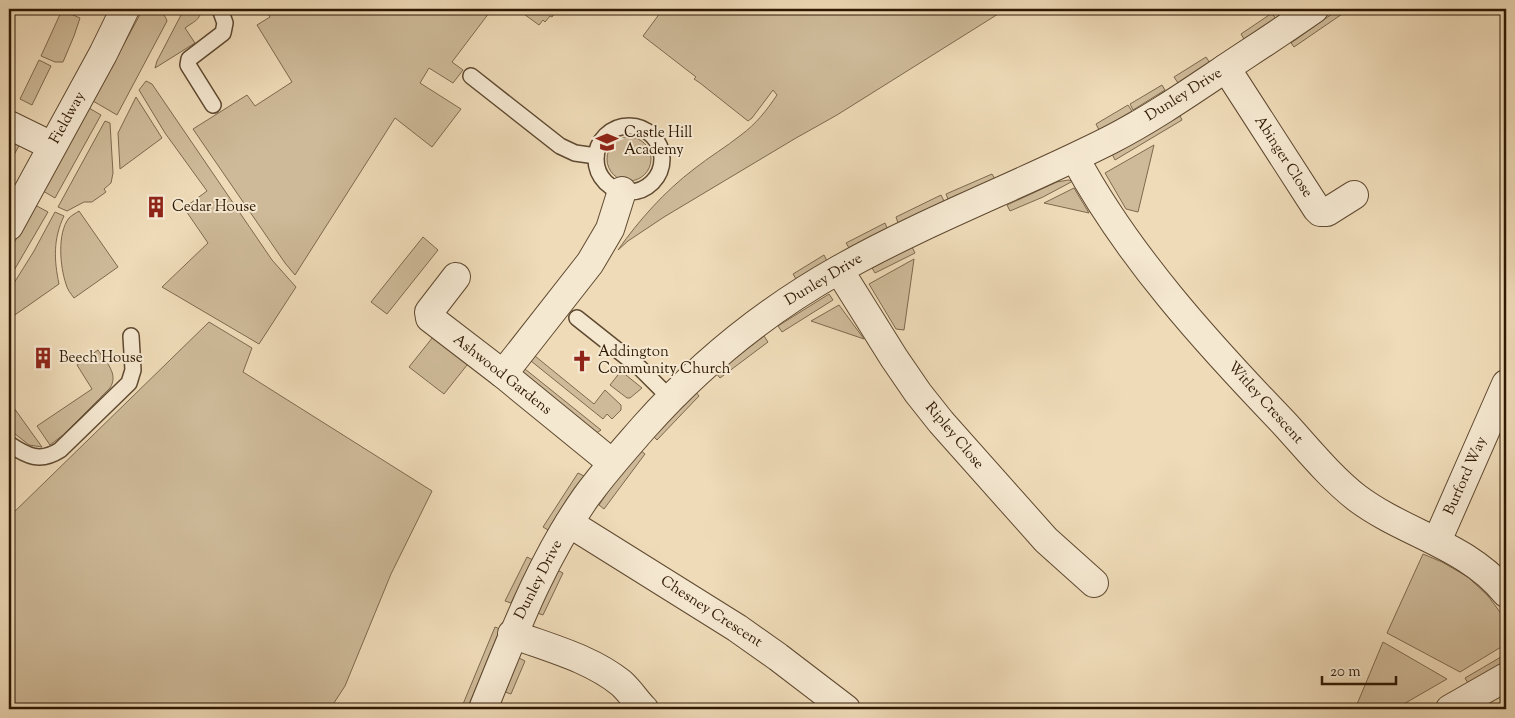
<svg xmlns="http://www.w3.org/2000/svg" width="1515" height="718" viewBox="0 0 1515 718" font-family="'Sorts Mill Goudy',serif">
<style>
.green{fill:#ceba99;stroke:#7e694e}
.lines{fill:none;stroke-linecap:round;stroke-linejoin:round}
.service-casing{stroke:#5f4930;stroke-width:18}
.minor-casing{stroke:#5f4930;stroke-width:30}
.tertiary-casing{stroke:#5f4930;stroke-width:30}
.service{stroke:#f5e8d1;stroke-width:15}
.minor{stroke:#f5e8d1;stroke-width:28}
.tertiary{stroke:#f5e8d1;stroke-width:28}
.labels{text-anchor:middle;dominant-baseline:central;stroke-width:4;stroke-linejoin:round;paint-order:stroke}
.street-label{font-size:15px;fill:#2f1802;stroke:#f5e8d1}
.poi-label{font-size:15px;fill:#2f1802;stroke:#f5e8d1;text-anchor:start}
</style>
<rect width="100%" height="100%" fill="#efdbb8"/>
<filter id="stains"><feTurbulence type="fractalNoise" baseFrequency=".004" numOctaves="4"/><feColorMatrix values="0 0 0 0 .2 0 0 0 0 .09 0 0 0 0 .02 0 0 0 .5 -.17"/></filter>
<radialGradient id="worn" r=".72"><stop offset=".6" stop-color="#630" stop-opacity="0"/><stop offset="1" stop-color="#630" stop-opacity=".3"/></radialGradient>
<!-- green -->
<g class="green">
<path d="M143,9C153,9 164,10 167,21L117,115L93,101Z"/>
<path d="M175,9H201C201,20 193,22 185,28L195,43L155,68L157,61L180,17L181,15Z"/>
<polygon points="265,9 288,9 291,14 299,9 492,9 452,62 463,70 453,83 429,68 420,83 461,109 432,147 395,118 295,275 285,263 193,129 247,95 255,106 292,82 257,25 270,17"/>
<polygon points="517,9 558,9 552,17 550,16 545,22 543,20 539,25"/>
<path d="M663,9H1006L837,115L796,138L664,217L628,241L618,250C639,220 665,191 694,169C709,157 726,147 741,135C756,124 767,110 777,95L773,90L752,118L748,121L700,83L694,79L696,77L643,36Z"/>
<polygon points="1339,9 1348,10 1294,47 1291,43"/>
<polygon points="62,10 80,18 74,36 63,62 55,62 41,56"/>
<polygon points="1272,13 1276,19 1244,39 1241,34"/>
<polygon points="1206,57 1210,63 1178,83 1174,77"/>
<polygon points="39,60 51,66 32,105 20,99"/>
<polygon points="146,81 152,84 272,260 296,287 259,344 162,287 208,243 184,208 207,191 165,133 139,90"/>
<polygon points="1162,85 1165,90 1133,110 1130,104"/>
<polygon points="136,97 162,138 120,169 118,133"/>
<polygon points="1128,105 1132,111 1099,130 1096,124"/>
<polygon points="89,108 101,115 55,198 43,191"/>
<polygon points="1179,114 1182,120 1115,160 1112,154"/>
<polygon points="105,121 110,123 113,173 111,183 104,189 106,192 92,202 84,202 67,211 58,207"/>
<circle cx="629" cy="159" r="22"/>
<polygon points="13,138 21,142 9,164 9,147"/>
<polygon points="1154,145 1138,212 1126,209 1105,173"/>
<polygon points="992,174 995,179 948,199 946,194"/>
<polygon points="1068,180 1073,181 1043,197 1010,211 1007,205 1057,182"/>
<polygon points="1074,188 1089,213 1044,203"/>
<polygon points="941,195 944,201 898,223 896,217"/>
<polygon points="35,205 48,212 9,279 9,252"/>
<path d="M79,211L118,267L74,298C71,294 67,289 66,284C60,267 57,233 69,218C72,215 76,213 79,211Z"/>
<path d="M55,212L64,216C53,239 54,260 59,284L9,319V291L34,251Z"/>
<polygon points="885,223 887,228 849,248 846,243"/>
<polygon points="423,237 438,250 387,314 371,302"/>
<polygon points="912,247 915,253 875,273 872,268"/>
<polygon points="824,255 827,261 796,279 793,274"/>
<polygon points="914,259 904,330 896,329 869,284"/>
<polygon points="829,294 833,300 782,332 778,326"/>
<polygon points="839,305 864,339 811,321"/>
<polygon points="209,322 252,348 243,372 432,491 391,574 345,686 330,709 9,709 9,517"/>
<polygon points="437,332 471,360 444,394 409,367"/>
<polygon points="764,336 768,342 720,378 716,373"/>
<path d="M98,350C106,362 119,374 110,388L63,435L50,445L37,426L92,389L77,365Z"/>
<polygon points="535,356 594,404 605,390 621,405 621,410 612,419 607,414 603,419 531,361"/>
<polygon points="520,365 601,430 595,434 523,379"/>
<polygon points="621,371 642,388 630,398 627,398 610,385"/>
<polygon points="695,391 699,396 657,440 652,435"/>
<polygon points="9,401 42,447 29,445 9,429"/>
<polygon points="640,450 645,454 604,509 599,505 618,477"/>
<polygon points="578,473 584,476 548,530 543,527"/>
<polygon points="1423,554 1442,562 1468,577 1488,596 1506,620 1506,644 1460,672 1387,633"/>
<polygon points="527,557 533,560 511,603 505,601"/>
<polygon points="557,570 563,573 543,615 537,613"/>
<polygon points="495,627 500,629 467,709 461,709"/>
<polygon points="1383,642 1447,679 1395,709 1355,709"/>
<polygon points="1506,654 1506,661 1468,683 1465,678"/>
<polygon points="519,658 525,661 511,694 505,692"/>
</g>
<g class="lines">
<!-- service casing -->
<g class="service-casing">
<g id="service">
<polyline points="471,76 560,146 575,153 596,156"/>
<polyline points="213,105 188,65 189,59 223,33 225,23 220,9"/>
<circle cx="629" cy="159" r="33"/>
<polyline points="577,318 640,368 670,398"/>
<path d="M9,444C27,456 40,463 60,450L129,383L133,370L131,336"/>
</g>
</g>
<!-- minor casing -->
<g class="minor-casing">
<g id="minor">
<polyline points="1226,68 1317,209 1320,212 1327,212 1354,195"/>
<polyline points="9,125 52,146"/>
<path d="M1075,158C1127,255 1207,343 1283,422C1307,448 1329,476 1357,498C1405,534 1467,545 1506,593"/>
<polyline points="9,226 103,54 125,9"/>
<polyline points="839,270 894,358 918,393 941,422 1046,540 1094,583"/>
<polyline points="456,277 429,312 430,318 503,374 612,463"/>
<polyline points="503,374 590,263 610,229 622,191"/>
<polyline points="569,523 737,628 778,657 846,709"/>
<polyline points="1437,541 1506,384"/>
<path d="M512,634C549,648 590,658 621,683C630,691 636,701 644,709"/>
<path d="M483,709C513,636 540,562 586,497C604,472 624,450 644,427C701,363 765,311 840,269C927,220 1021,185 1110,140C1157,116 1200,85 1244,56C1267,41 1291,25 1314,9"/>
</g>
</g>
<!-- tertiary casing -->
<g class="tertiary-casing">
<polyline id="tertiary" points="1450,709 1506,677"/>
</g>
<!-- service -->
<use href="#service" class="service"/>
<!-- minor -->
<use href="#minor" class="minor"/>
<!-- tertiary -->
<use href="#tertiary" class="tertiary"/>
</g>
<!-- icons -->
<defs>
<g id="school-bare" transform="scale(1.725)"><path d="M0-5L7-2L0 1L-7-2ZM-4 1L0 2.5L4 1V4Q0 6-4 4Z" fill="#8f2418" stroke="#f5e8d1" stroke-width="2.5" paint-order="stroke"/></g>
<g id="building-bare" transform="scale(1.725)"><path d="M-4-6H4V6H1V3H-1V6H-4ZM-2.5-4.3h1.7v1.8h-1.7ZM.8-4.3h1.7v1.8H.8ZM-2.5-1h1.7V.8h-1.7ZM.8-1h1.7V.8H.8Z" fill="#8f2418" stroke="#f5e8d1" stroke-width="2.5" paint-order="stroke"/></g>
<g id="church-bare" transform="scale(1.725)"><path d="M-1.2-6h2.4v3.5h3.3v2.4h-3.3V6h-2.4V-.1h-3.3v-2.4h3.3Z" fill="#8f2418" stroke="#f5e8d1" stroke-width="2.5" paint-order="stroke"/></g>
</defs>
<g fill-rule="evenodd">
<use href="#school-bare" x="607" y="142"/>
<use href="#building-bare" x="156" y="207"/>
<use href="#building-bare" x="43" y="358"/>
<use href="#church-bare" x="582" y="361"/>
</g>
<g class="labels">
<!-- street labels -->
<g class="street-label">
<text transform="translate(1184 95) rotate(-32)">Dunley Drive</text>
<text transform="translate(68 118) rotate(-61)">Fieldway</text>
<text transform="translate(1283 157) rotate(57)">Abinger Close</text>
<text transform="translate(824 280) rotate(-31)">Dunley Drive</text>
<text transform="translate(502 375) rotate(38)">Ashwood Gardens</text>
<text transform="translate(1265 403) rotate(48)">Witley Crescent</text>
<text transform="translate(954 436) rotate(50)">Ripley Close</text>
<text transform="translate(1466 476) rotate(-66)">Burford Way</text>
<text transform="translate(539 580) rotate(-63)">Dunley Drive</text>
<text transform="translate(711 612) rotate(33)">Chesney Crescent</text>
</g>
<!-- poi labels -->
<g class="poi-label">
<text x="624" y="133">Castle Hill<tspan x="624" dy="17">Academy</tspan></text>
<text x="172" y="207">Cedar House</text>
<text x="598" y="352">Addington<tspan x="598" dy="17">Community Church</tspan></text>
<text x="59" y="358">Beech House</text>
</g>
</g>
<!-- margin -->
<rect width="1515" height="718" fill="none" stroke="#efdbb8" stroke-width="30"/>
<rect x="10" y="10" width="1495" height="698" fill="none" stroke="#2f1802" stroke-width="2.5"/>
<rect x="15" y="15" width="1485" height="688" fill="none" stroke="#2f1802"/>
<!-- scale -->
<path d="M1322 676v8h74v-8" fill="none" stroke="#2f1802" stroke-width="2.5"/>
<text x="1330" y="676" font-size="15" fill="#2f1802" stroke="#f5e8d1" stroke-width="4" paint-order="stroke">20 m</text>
<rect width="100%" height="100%" filter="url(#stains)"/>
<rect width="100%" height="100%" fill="url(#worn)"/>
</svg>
